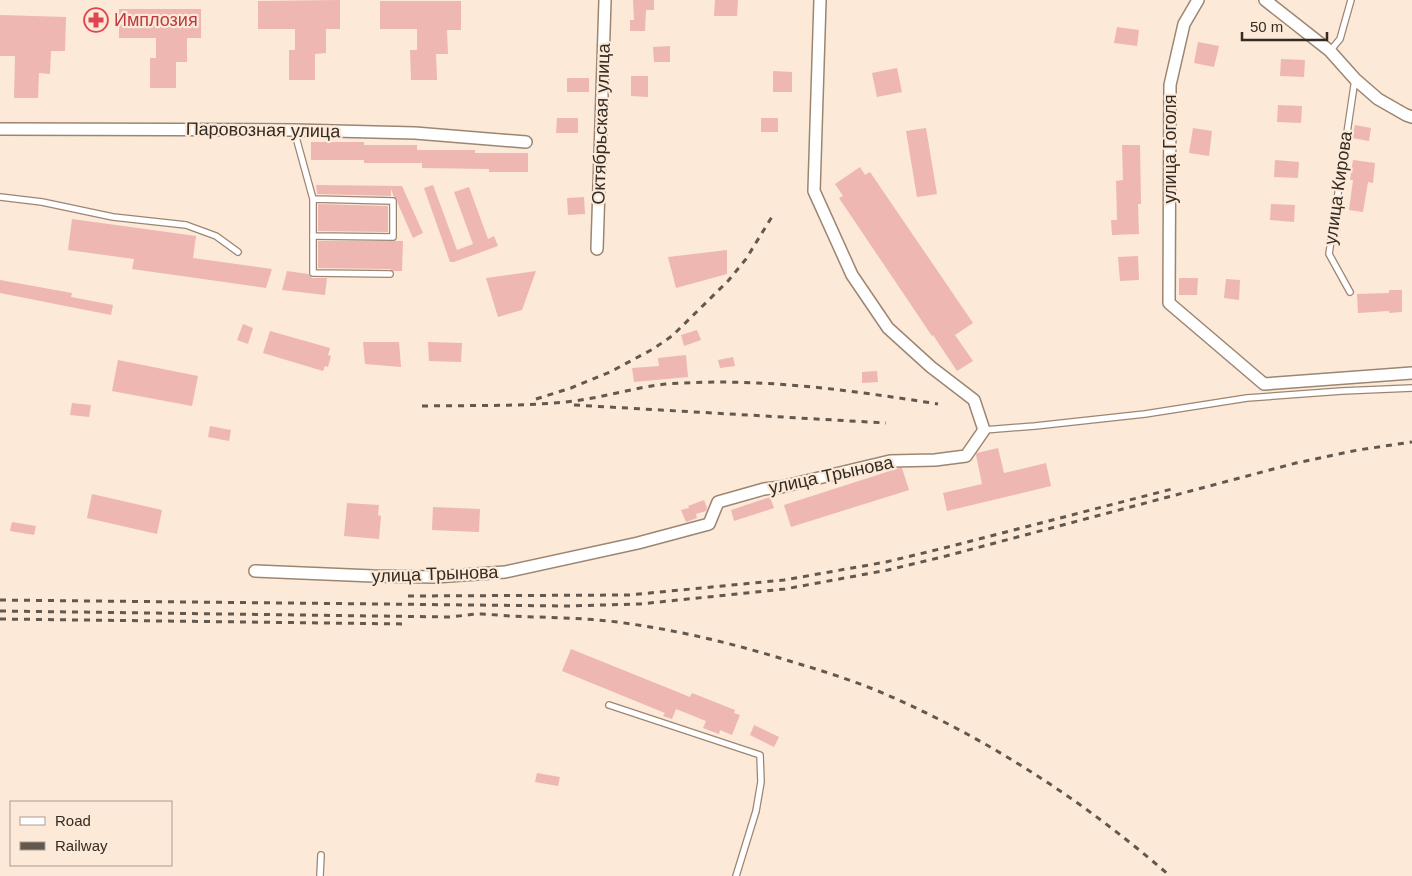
<svg xmlns="http://www.w3.org/2000/svg" width="1412" height="876" viewBox="0 0 1412 876" font-family="Helvetica,sans-serif">
<style>
.building{fill:#eeb7b1}
.lines{fill:none;stroke-linecap:round;stroke-linejoin:round}
.service-casing{stroke:#9c8672;stroke-width:8}
.minor-casing{stroke:#9c8672;stroke-width:14}
.service{stroke:#fff;stroke-width:5.5}
.minor{stroke:#fff;stroke-width:11}
.rail{stroke:#63584e;stroke-width:3;stroke-dasharray:6 6;stroke-linecap:butt}
.labels{text-anchor:middle;dominant-baseline:central;stroke-width:4.5;stroke-linejoin:round;paint-order:stroke}
.health-label{font-size:18px;fill:#be3a42;stroke:#fce9d8;text-anchor:start}
.street-label{font-size:18px;fill:#342b23;stroke:#fce9d8}
</style>
<rect width="100%" height="100%" fill="#fce9d8"/>
<!-- building -->
<g class="building">
<polygon points="340,0 340,29 326,29 326,53 315,54 315,80 289,80 289,50 295,50 295,29 258,29 258,1"/>
<polygon points="633,0 654,0 654,10 646,10 645,31 630,31 630,20 634,20"/>
<polygon points="715,0 738,0 737,16 714,16"/>
<polygon points="380,1 461,1 461,30 447,30 448,54 436,54 437,80 411,80 410,50 417,50 417,29 380,29"/>
<polygon points="119,9 201,9 201,38 187,38 187,62 176,62 176,88 150,88 150,58 156,58 156,38 119,38"/>
<polygon points="0,15 66,17 65,51 51,51 50,74 39,73 38,98 14,98 15,56 0,56"/>
<polygon points="1117,27 1139,30 1137,46 1114,43"/>
<polygon points="1198,42 1219,46 1214,67 1194,63"/>
<polygon points="670,46 670,62 654,62 653,47"/>
<polygon points="1281,59 1305,60 1304,77 1280,76"/>
<polygon points="897,68 902,92 877,97 872,73"/>
<polygon points="773,71 792,72 792,92 773,92"/>
<polygon points="631,76 648,76 648,97 631,96"/>
<rect x="567" y="78" width="22" height="14"/>
<polygon points="1278,105 1302,106 1301,123 1277,122"/>
<polygon points="557,118 578,118 578,133 556,133"/>
<rect x="761" y="118" width="17" height="14"/>
<polygon points="1355,125 1371,128 1369,141 1352,138"/>
<polygon points="926,128 937,194 917,197 906,131"/>
<polygon points="1193,128 1212,131 1209,156 1189,153"/>
<polygon points="311,142 364,142 364,145 417,145 417,150 475,150 475,153 528,153 528,172 489,172 489,169 422,168 422,163 364,163 364,160 311,160"/>
<polygon points="1122,145 1140,145 1141,204 1138,204 1139,234 1112,235 1111,220 1117,220 1116,181 1123,180"/>
<polygon points="1275,160 1299,162 1298,178 1274,177"/>
<polygon points="1353,160 1375,163 1373,183 1368,182 1363,212 1349,210 1353,180 1350,180"/>
<polygon points="860,167 865,175 870,172 973,323 955,335 973,361 957,371 933,335 932,336 839,198 843,196 835,184"/>
<polygon points="316,185 402,186 423,233 413,238 398,204 397,199 394,197 391,189 391,196 317,194"/>
<polygon points="433,185 457,250 473,244 454,192 469,187 488,239 494,236 498,246 454,262 450,262 424,188"/>
<polygon points="584,197 585,214 568,215 567,198"/>
<polygon points="318,204 388,206 388,232 318,231"/>
<polygon points="1271,204 1295,205 1294,222 1270,220"/>
<polygon points="72,219 196,236 193,258 272,269 266,288 132,269 134,259 68,250"/>
<polygon points="318,241 403,241 402,271 393,271 390,269 318,268"/>
<polygon points="727,250 727,274 676,288 668,257"/>
<polygon points="1138,256 1139,280 1120,281 1118,257"/>
<polygon points="287,271 308,274 312,278 327,278 325,295 282,290"/>
<polygon points="536,271 522,310 498,317 486,278"/>
<polygon points="1179,278 1198,278 1197,295 1179,295"/>
<polygon points="1226,279 1240,280 1239,300 1224,298"/>
<polygon points="0,280 72,293 71,297 113,305 111,315 0,293"/>
<polygon points="1389,290 1402,290 1402,312 1389,313 1389,311 1358,313 1357,294 1389,293"/>
<polygon points="243,324 253,328 248,344 237,340"/>
<polygon points="697,330 701,340 684,346 681,335"/>
<polygon points="270,331 330,348 328,355 331,356 328,367 325,366 323,371 263,353"/>
<polygon points="363,342 399,342 401,367 365,364"/>
<polygon points="428,342 462,343 461,362 429,361"/>
<polygon points="686,355 688,377 634,382 632,368 659,366 658,358"/>
<polygon points="733,357 735,366 720,368 718,360"/>
<polygon points="118,360 198,376 192,406 112,391"/>
<polygon points="877,371 878,382 862,383 862,372"/>
<polygon points="72,403 91,405 89,417 70,415"/>
<polygon points="210,426 231,430 229,441 208,437"/>
<polygon points="998,448 1004,473 1046,463 1051,486 947,511 943,493 982,484 976,455 977,453"/>
<polygon points="899,468 902,468 909,490 791,527 784,505"/>
<polygon points="92,494 162,510 157,534 87,518"/>
<polygon points="770,497 774,508 734,521 731,510"/>
<polygon points="704,500 707,508 706,511 696,514 697,518 686,522 681,510 689,508 688,506"/>
<polygon points="347,503 379,505 378,515 381,516 379,539 344,536"/>
<polygon points="433,507 480,509 479,532 432,530"/>
<polygon points="12,522 36,526 34,535 10,531"/>
<polygon points="571,649 690,697 692,693 735,710 734,713 740,715 732,735 720,730 719,734 703,728 706,721 676,709 672,719 663,716 665,713 562,671"/>
<polygon points="754,725 779,737 774,747 750,735"/>
<polygon points="537,773 560,777 558,786 535,782"/>
</g>
<g class="lines">
<!-- service casing -->
<g class="service-casing">
<g id="service">
<polyline points="1330,51 1340,39 1351,0"/>
<polyline points="294,130 313,199 393,201 393,237 313,236 313,199"/>
<polyline points="0,197 42,202 113,217 186,225 216,236 238,252"/>
<polyline points="313,236 313,273 390,274"/>
<polyline points="1350,292 1329,254 1355,79"/>
<polyline points="984,430 1035,426 1145,414 1247,398 1342,391 1412,388"/>
<polyline points="609,705 760,755 761,782 756,811 736,876"/>
<polyline points="320,876 321,855"/>
</g>
</g>
<!-- minor casing -->
<g class="minor-casing">
<g id="minor">
<polyline points="1198,0 1184,24 1170,85 1169,303 1264,384 1412,373"/>
<polyline points="1265,0 1330,51 1355,79 1378,99 1406,115 1412,117"/>
<polyline points="0,129 294,130 415,133 526,142"/>
<polyline points="597,249 605,0"/>
<polyline points="255,571 373,576 435,577 505,572 638,543 709,524 718,502 764,489 781,487 890,461 935,460 966,456 984,430 974,400 931,367 888,328 852,275 814,191 820,0"/>
</g>
</g>
<!-- service -->
<use href="#service" class="service"/>
<!-- minor -->
<use href="#minor" class="minor"/>
<!-- rail -->
<g class="rail">
<polyline points="536,399 571,388 610,372 653,349 672,336 728,281 746,259 773,215"/>
<polyline points="574,405 886,423"/>
<path d="M422,406C473,405 524,407 574,401C605,397 636,387 667,384C758,377 849,390 938,404"/>
<polyline points="408,596 629,595 784,580 886,562 944,548 1172,489"/>
<polyline points="0,600 568,606 640,604 785,589 888,570 946,556 1296,463 1358,450 1412,442"/>
<path d="M0,611L450,617C461,616 471,614 482,614C500,615 518,617 537,617C568,618 600,619 631,624C687,632 742,646 796,663C823,671 851,680 878,691C984,736 1083,800 1170,876"/>
<polyline points="0,619 407,624"/>
</g>
</g>
<!-- icons -->
<defs>
<g id="pharmacy-ring" transform="scale(1.25)"><circle r="9.5" fill="#fce9d8" stroke="#e0444e" stroke-width="1.5"/><path d="M-2-6h4v4h4v4h-4v4h-4v-4h-4v-4h4Z" fill="#e0444e"/></g>
</defs>
<g fill-rule="evenodd">
<use href="#pharmacy-ring" x="96" y="20"/>
</g>
<g class="labels">
<!-- health labels -->
<g class="health-label">
<text x="114" y="20">Имплозия</text>
</g>
<!-- street labels -->
<g class="street-label">
<text transform="translate(601 124) rotate(-88)">Октябрьская улица</text>
<text transform="translate(263 130) rotate(1)">Паровозная улица</text>
<text transform="translate(1170 149) rotate(-90)">улица Гоголя</text>
<text transform="translate(1338 188) rotate(-82)">улица Кирова</text>
<text transform="translate(831 475) rotate(-12)">улица Трынова</text>
<text transform="translate(435 574) rotate(-2)">улица Трынова</text>
</g>
</g>
<!-- legend -->
<rect x="10" y="801" width="162" height="65" fill="#fce9d8" stroke="#ac9d90"/>
<rect x="20" y="817" width="25" height="8" fill="#ffffff" stroke="#ac9d90"/>
<text x="55" y="826" font-size="15" fill="#342b23">Road</text>
<rect x="20" y="842" width="25" height="8" fill="#63584e" stroke="#ac9d90"/>
<text x="55" y="851" font-size="15" fill="#342b23">Railway</text>
<!-- scale -->
<path d="M1242 32v8h85v-8" fill="none" stroke="#342b23" stroke-width="2.5"/>
<text x="1250" y="32" font-size="15" fill="#342b23" stroke="#fce9d8" stroke-width="4" paint-order="stroke">50 m</text>
</svg>
